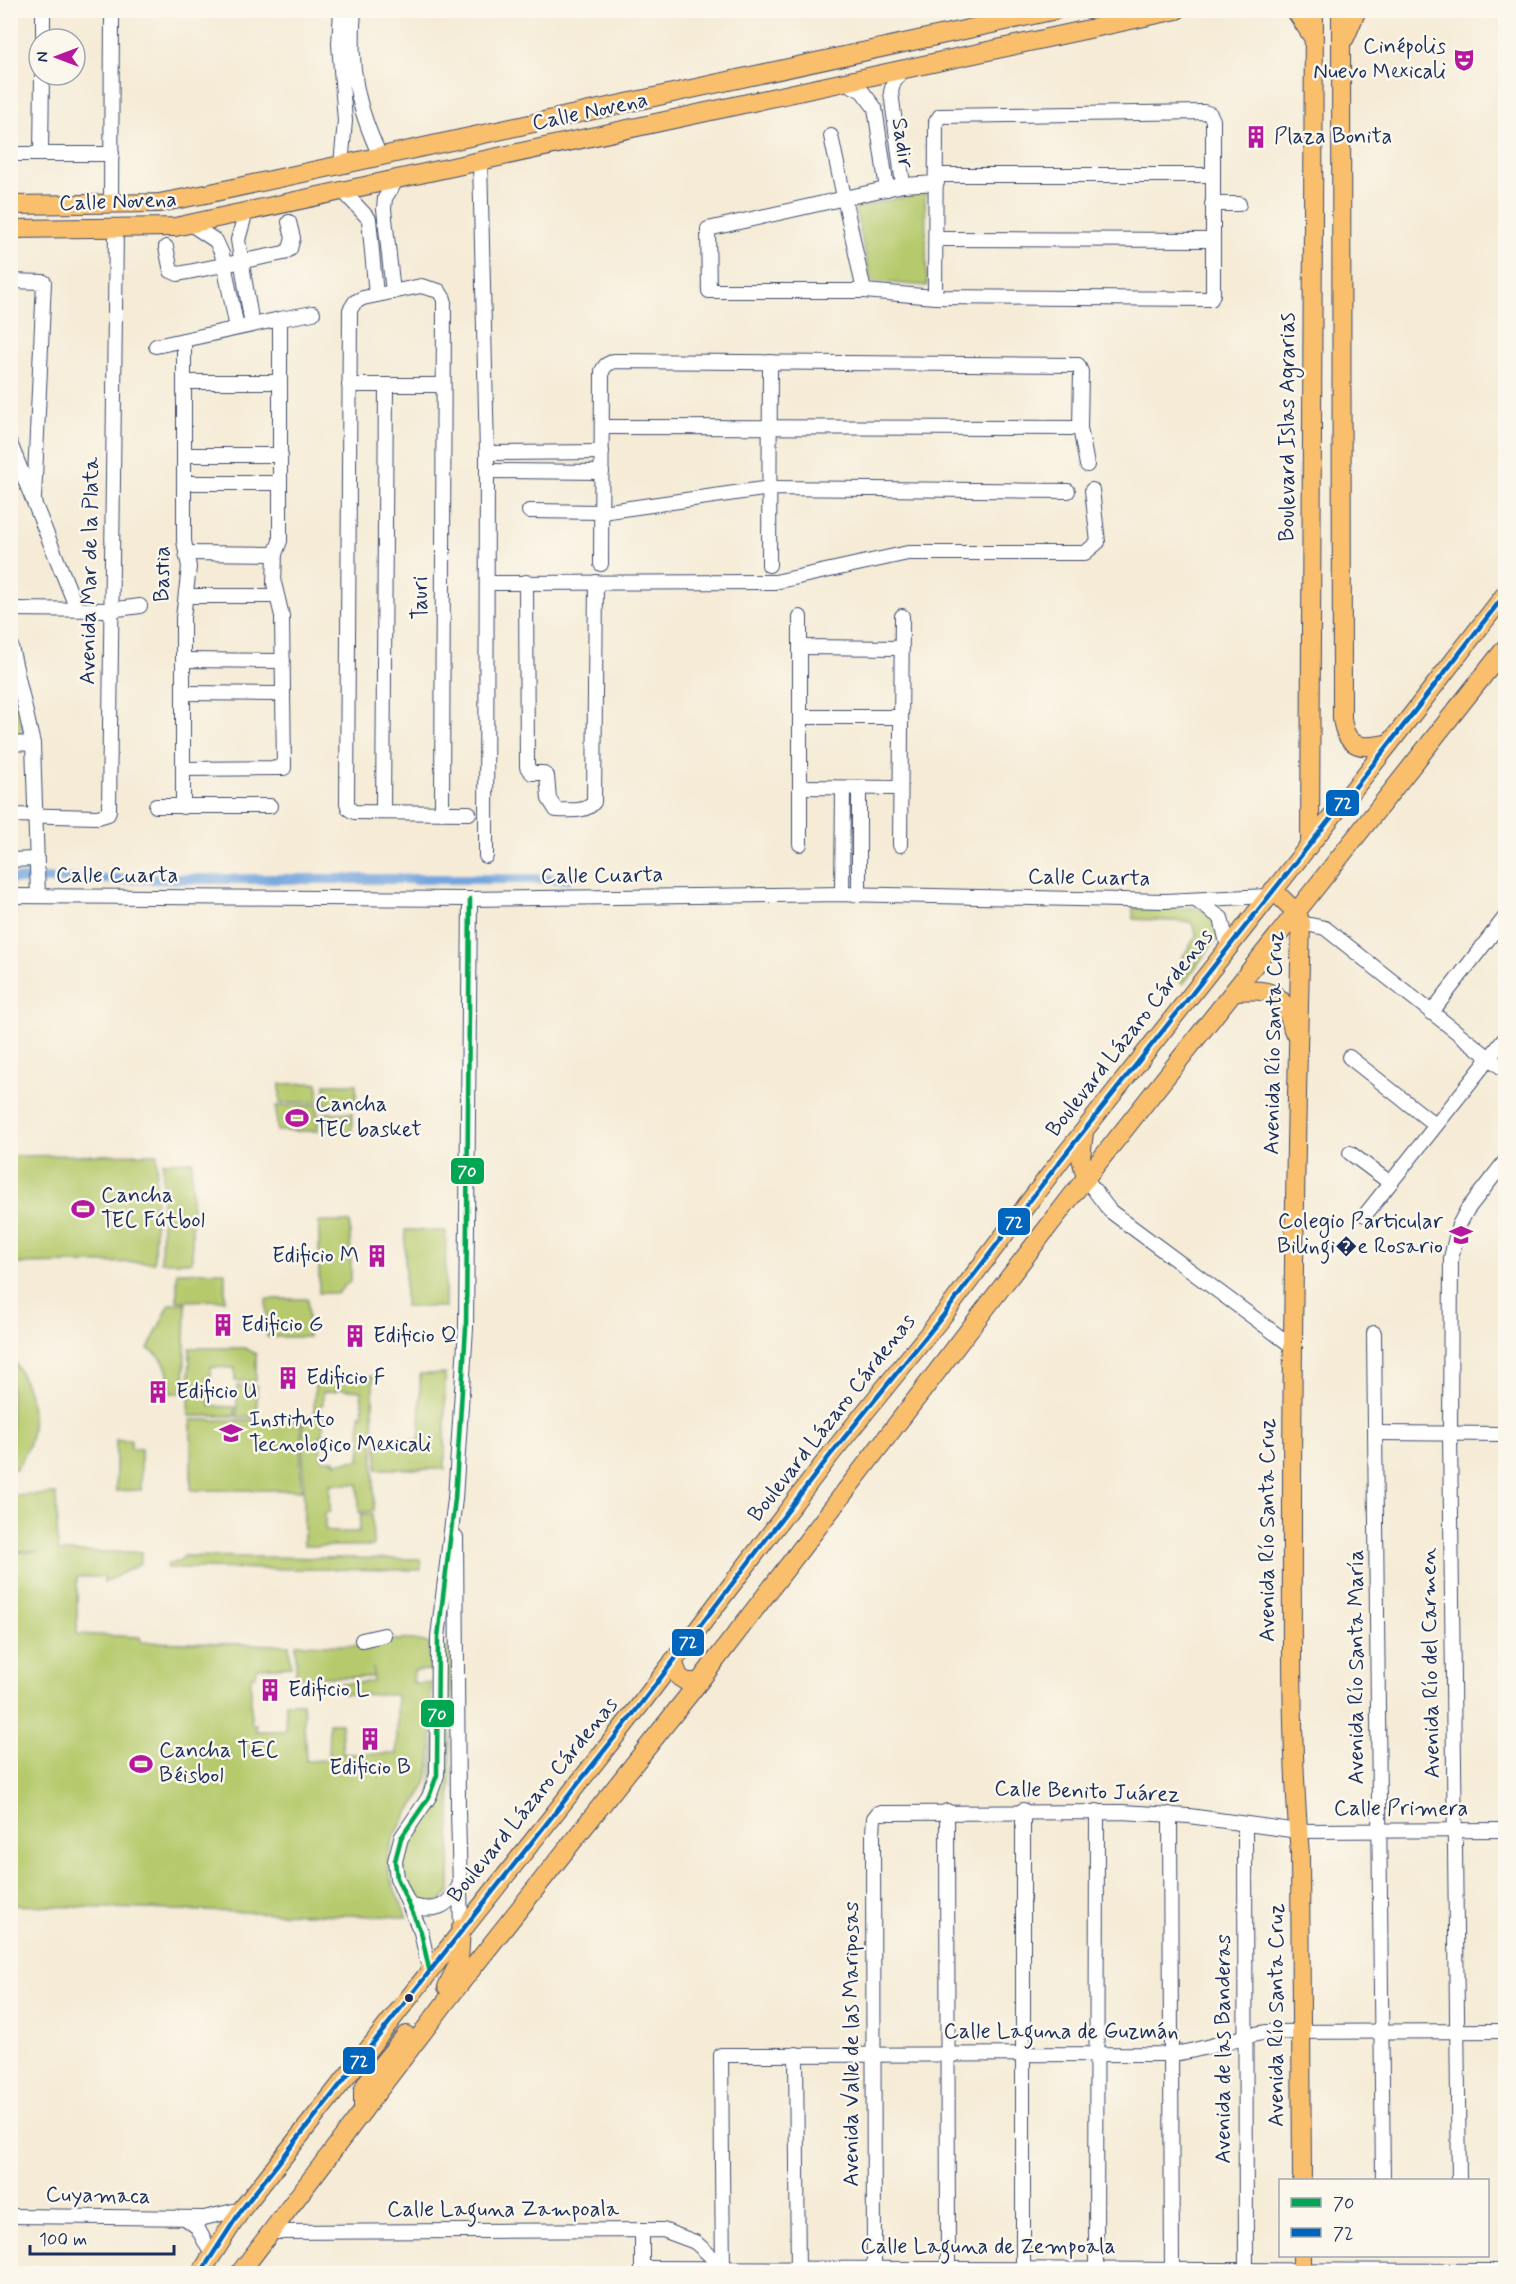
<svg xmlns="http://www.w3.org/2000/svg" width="1516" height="2284" viewBox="0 0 1516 2284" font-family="Mynerve,sans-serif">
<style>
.green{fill:#b6ca6d;stroke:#687c66;stroke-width:1.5;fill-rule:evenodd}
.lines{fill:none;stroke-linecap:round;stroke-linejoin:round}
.canal{stroke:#73a5de;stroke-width:10}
.minor-casing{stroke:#3c4b70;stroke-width:16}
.major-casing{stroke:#3c4b70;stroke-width:20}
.minor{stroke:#fff;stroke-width:14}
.major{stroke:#f9bf6d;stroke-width:18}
.bus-1-casing{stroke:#fbf7ec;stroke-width:9}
.bus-2-casing{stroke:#fbf7ec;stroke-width:9}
.bus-1{stroke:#00a651;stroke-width:4.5}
.bus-2{stroke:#0065bd;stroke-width:4.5}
.bus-dot{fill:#1b2f5e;stroke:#fbf7ec;stroke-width:2}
.labels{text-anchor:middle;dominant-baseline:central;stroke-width:5;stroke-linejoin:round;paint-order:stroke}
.poi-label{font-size:22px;fill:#1b2f5e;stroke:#fbf7ec;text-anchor:start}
.street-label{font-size:22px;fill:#1b2f5e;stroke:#fbf7ec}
.line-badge{stroke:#fbf7ec;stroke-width:2}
.badge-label{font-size:16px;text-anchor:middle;font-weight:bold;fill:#fff}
</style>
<rect width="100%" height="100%" fill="#fbf7ec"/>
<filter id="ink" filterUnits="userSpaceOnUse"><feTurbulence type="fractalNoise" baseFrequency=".0167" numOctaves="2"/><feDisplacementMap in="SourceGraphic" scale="12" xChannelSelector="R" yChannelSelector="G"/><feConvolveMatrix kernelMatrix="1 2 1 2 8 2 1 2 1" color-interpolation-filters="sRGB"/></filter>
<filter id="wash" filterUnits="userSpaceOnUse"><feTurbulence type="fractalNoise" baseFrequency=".008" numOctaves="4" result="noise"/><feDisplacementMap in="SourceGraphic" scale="24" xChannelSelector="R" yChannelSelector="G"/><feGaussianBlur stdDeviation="1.35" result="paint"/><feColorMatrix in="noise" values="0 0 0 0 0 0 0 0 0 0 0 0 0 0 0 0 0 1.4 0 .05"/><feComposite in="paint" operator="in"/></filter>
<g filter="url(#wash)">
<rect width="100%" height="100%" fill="#f5ebd6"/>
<!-- green -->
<g class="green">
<polygon points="925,192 927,286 871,281 855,208"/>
<polygon points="11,666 23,737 11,737"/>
<polygon points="1133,907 1200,908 1217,920 1220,934 1183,984 1171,975 1197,935 1191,922 1133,919"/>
<polygon points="318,1083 318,1102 280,1103 280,1084"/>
<rect x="325" y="1084" width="31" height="20"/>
<polygon points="318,1105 318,1131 277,1131 276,1106"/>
<rect x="322" y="1113" width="30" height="18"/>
<polygon points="157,1154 154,1262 11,1264 11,1156"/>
<polygon points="192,1161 192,1262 161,1262 163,1162"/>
<polygon points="319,1222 350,1222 351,1279 338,1293 319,1293"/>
<polygon points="405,1230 446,1231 445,1307 405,1307"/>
<polygon points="177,1272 225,1272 225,1300 177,1301"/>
<polygon points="266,1299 308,1299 308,1337 267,1337"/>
<path d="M186,1303L184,1393H170C169,1373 168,1358 148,1349L170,1304Z"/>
<polygon points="190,1348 245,1348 256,1354 256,1381 235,1381 235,1368 211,1367 211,1377 207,1377 210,1406 235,1407 235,1416 189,1416"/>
<path d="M11,1356C34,1393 43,1432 16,1469H11Z"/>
<polygon points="420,1374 445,1374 445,1469 377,1469 377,1440 420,1440"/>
<path d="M373,1376L374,1511L359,1512L358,1484H330V1512L325,1513V1529L332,1532H359L361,1514H372L373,1546H304L303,1417L314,1416L315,1377ZM337,1389L361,1391L363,1415H360V1435H362L360,1460L335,1463V1460H322L320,1436L323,1435V1415H320V1405L323,1404V1392L337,1391Z"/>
<rect x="237" y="1386" width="20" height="31"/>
<rect x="191" y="1420" width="110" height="70"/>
<polygon points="116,1440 131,1440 131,1449 141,1449 141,1490 116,1491"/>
<path d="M56,1494L58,1552H141V1563L104,1583V1577H77V1634L140,1637L141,1642L289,1645L291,1666L256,1668L255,1676H251V1724H256V1731H285L286,1703H303L306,1761L328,1760L329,1723H341L343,1754H397V1695L343,1694L341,1683L373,1682V1667V1677H296V1644L373,1646C383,1638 421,1637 431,1646V1670L414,1671L413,1683H431C430,1712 435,1752 427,1780C424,1792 416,1802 409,1812C378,1858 385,1869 407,1917L11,1905V1552H39L11,1550L10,1496Z"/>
<polygon points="184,1556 421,1559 421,1570 167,1568 168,1563 179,1562"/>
<polygon points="451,1647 450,1891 442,1901 426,1904 408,1901 399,1863 405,1840 429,1808 443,1650"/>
</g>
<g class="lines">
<!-- canal -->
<polyline class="canal" points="10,879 568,879"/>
</g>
</g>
<g filter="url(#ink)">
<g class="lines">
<!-- minor casing -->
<g class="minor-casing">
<g id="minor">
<path d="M354,10C349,67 356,104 380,156"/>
<polyline points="43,39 43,10"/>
<polyline points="845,82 862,91 875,108 887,189"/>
<polyline points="831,136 864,291"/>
<polyline points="41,153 42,75"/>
<polyline points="10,154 112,154"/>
<polyline points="480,160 487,453 486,856"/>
<polyline points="341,165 345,121 339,44 341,10"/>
<polyline points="937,175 1211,175"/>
<polyline points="903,185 891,92 894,81 904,69"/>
<polyline points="342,190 369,219 376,295"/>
<polyline points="111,204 112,10"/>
<polyline points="1212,204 1239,204"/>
<polyline points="246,211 238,240 252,325"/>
<polyline points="189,223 216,241 222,254 237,328"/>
<polyline points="936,239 1213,240"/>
<polyline points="166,247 171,271 178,274 284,253 290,249 293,238 289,222"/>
<polyline points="10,281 44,282 34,498"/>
<polyline points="393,292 384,209 385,198 398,178"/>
<polyline points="935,297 936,122 940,116 1204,112 1210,114 1213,120 1213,294 1211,299 935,297 864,291 709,291 708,229 903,185 937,183"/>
<polyline points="280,319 313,313"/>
<polyline points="156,346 280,319 280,541 275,554 274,583 282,616 284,768 183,769"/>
<polyline points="184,382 280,382"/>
<polyline points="349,385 386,385"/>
<polyline points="602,427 1080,428"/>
<polyline points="10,443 77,609"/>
<polyline points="487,453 602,452"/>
<polyline points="185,455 281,455"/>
<polyline points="487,471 602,472"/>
<polyline points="184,483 280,483"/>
<polyline points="529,511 602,512 770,488 1068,491"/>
<polyline points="186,553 275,554"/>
<polyline points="601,564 602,371 606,365 614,361 1078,365 1081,372 1080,428 1087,465"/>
<polyline points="769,565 770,362"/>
<path d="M526,582L527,767L532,773H542L547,776L549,799L556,810C569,810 586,813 594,802L596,582"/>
<polyline points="488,583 775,582 908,553 1085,553 1098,542 1092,490"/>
<polyline points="186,596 276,596"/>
<polyline points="10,609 110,610 140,606"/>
<polyline points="10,642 33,744 38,896"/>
<polyline points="800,647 902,648"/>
<polyline points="183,660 283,661"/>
<polyline points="183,693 283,694"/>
<polyline points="800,717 901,717"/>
<polyline points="10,743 33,744"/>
<polyline points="800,787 900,788"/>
<polyline points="859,788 859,895"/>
<polyline points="156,806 270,806"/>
<polyline points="183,807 183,618 189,567 184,541 184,340"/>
<polyline points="383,812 386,385 443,385"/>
<polyline points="442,812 444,299 439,291 421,286 363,298 355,302 350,310 347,803 349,809 354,812 469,813"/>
<polyline points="10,815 98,817 108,814 109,810 116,229"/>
<polyline points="800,844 800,617"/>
<polyline points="900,845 902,616"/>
<polyline points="10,860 36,859"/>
<polyline points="842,894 843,788"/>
<polyline points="10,896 470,899 842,894 1166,901 1267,896"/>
<polyline points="1197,901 1221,918 1228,947"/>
<polyline points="1301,923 1325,928 1506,1071"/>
<polyline points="1431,1013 1506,916"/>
<polyline points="1349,1057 1434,1124"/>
<polyline points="1350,1153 1389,1182"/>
<polyline points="1086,1179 1110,1211 1292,1346"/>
<polyline points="1365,1215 1506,1037"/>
<polyline points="1374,1333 1383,2180"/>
<polyline points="1376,1433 1506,1434"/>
<polyline points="456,1537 458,1810 461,1928"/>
<polyline points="362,1640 384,1635"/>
<polyline points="1023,1810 1023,2268"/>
<polyline points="947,1811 948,2268"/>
<polyline points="1170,1814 1172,2274"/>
<polyline points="1245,1824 1246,2274"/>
<path d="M410,1905C434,1913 448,1908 459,1886"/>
<polyline points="429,1969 421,1932 397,1878 395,1861 401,1838 429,1797 437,1775 438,1637 455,1499 466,1328 470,899"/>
<polyline points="796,2054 798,2274"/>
<polyline points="1459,2180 1450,1433 1451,1258 1459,1225 1467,1210 1506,1160"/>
<polyline points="10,2216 204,2218 242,2209"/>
<polyline points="185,2218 197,2227 212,2255"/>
<polyline points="642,2230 642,2274"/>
<polyline points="272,2232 663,2230 695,2242 723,2267"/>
<polyline points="642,2268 1506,2271"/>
<path d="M723,2274L721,2055L1171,2054C1204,2051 1234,2037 1267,2032L1506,2031"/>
<polyline points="874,2274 873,1833 874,1818 878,1813 1122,1812 1189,1816 1298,1831 1506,1830"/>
<polyline points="1096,2274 1097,1811"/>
</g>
</g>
<!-- major casing -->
<g class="major-casing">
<g id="major">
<polyline points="1295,10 1312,36"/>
<path d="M1341,10L1342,718C1346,750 1363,749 1390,743"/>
<polyline points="1345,38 1357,10"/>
<polyline points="10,205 159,203 206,194 1056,10"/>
<polyline points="10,229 175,227 1177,10"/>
<polyline points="1310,843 1314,10"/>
<path d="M1273,890L1297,913L1301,923C1296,1120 1292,1316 1292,1513C1292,1627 1290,1740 1300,1854L1302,2180"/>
<path d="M1235,991C1273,989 1284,991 1293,1030"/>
<polyline points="1084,1132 1081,1158 1086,1179"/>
<polyline points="673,1661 679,1677 687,1682 699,1682"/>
<polyline points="447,1987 459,1962 461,1928"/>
<polyline points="363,2111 363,2091 367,2082 406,2035"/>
<polyline points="1302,2256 1302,2274"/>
<polyline points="200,2274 242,2209 637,1709 831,1454 942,1317 1060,1161 1390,743 1506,593"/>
<polyline points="239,2274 448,1999 699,1682 1074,1193 1506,647"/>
</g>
</g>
<!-- minor -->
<use href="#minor" class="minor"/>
<!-- major -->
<use href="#major" class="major"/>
<!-- bus-1 casing -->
<g class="bus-1-casing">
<polyline id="bus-1" points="429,1969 421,1932 397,1878 395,1861 401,1838 429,1797 437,1775 438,1637 455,1499 466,1328 470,899"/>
</g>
<!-- bus-2 casing -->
<g class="bus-2-casing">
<polyline id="bus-2" points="200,2274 242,2209 637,1709 831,1454 942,1317 1060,1161 1390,743 1506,593"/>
</g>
<!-- bus-1 -->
<use href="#bus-1" class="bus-1"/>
<!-- bus-2 -->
<use href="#bus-2" class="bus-2"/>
</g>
</g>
<!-- icons -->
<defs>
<g id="theatre-bare" transform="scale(1.8)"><path d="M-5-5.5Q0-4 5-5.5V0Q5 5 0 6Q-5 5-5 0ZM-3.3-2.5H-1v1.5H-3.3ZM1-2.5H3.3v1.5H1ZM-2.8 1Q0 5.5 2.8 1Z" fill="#b5179e" stroke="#fbf7ec" stroke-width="2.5" paint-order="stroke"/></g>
<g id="building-bare" transform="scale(1.8)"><path d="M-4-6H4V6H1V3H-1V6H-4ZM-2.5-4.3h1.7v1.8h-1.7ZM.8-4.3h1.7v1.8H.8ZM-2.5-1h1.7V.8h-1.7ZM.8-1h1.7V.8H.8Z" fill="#b5179e" stroke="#fbf7ec" stroke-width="2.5" paint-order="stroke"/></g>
<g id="stadium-bare" transform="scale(1.8)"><path d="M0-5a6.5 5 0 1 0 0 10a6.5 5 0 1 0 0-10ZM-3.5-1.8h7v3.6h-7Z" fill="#b5179e" stroke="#fbf7ec" stroke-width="2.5" paint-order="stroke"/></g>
<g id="school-bare" transform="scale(1.8)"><path d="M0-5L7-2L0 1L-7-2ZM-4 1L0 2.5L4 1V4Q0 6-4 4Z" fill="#b5179e" stroke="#fbf7ec" stroke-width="2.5" paint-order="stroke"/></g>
<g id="university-bare" transform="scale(1.8)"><path d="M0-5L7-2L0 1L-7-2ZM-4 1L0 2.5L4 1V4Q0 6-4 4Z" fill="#b5179e" stroke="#fbf7ec" stroke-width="2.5" paint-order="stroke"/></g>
</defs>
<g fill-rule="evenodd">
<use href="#theatre-bare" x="1464" y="60"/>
<use href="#building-bare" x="1256" y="137"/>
<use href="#stadium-bare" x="297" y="1118"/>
<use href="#stadium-bare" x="83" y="1209"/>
<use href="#school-bare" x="1461" y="1235"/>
<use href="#building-bare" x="377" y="1256"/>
<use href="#building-bare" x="223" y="1325"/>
<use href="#building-bare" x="355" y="1336"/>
<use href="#building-bare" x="288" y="1378"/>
<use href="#building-bare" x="158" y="1392"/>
<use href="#university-bare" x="231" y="1433"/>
<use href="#building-bare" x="270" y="1690"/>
<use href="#building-bare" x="370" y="1739"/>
<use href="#stadium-bare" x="141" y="1764"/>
</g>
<!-- markers -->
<circle class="bus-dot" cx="409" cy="1998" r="5"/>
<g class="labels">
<!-- poi labels -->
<g class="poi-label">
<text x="1446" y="47" text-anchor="end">Cinépolis<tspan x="1446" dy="25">Nuevo Mexicali</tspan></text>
<text x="1274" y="137">Plaza Bonita</text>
<text x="315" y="1105">Cancha<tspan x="315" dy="25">TEC basket</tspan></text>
<text x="101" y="1196">Cancha<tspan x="101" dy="25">TEC Fútbol</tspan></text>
<text x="1443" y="1222" text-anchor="end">Colegio Particular<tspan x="1443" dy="25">Bilingi�e Rosario</tspan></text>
<text x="359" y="1256" text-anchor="end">Edificio M</text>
<text x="241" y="1325">Edificio G</text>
<text x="373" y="1336">Edificio Q</text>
<text x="306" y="1378">Edificio F</text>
<text x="176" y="1392">Edificio U</text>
<text x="249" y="1420">Instituto<tspan x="249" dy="25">Tecnologico Mexicali</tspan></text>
<text x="288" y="1690">Edificio L</text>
<text x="159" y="1751">Cancha TEC<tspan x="159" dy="25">Béisbol</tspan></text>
<text x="370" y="1768" text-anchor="middle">Edificio B</text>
</g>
<!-- street labels -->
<g class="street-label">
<text transform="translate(590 112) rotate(-12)">Calle Novena</text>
<text transform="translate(902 143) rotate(82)">Sadir</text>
<text transform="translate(118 202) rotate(-2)">Calle Novena</text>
<text transform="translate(1288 427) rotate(-90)">Boulevard Islas Agrarias</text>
<text transform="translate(90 571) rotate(-89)">Avenida Mar de la Plata</text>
<text transform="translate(163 574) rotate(-90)">Bastia</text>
<text transform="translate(421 598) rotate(-90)">Tauri</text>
<text x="117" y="876">Calle Cuarta</text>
<text transform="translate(602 876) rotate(-1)">Calle Cuarta</text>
<text transform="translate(1089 878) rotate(1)">Calle Cuarta</text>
<text transform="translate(1130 1033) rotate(-52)">Boulevard Lázaro Cárdenas</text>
<text transform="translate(1274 1043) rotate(-89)">Avenida Río Santa Cruz</text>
<text transform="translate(832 1418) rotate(-52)">Boulevard Lázaro Cárdenas</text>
<text transform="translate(1268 1530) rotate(-90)">Avenida Río Santa Cruz</text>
<text transform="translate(1431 1663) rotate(-91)">Avenida Río del Carmen</text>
<text transform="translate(1357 1667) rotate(-90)">Avenida Río Santa María</text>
<text transform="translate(1087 1792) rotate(2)">Calle Benito Juárez</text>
<text transform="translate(533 1800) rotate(-51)">Boulevard Lázaro Cárdenas</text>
<text x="1401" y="1809">Calle Primera</text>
<text transform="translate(1277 2015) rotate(-90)">Avenida Río Santa Cruz</text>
<text x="1061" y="2032">Calle Laguna de Guzmán</text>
<text transform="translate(852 2044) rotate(-90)">Avenida Valle de las Mariposas</text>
<text transform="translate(1224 2049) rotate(-90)">Avenida de las Banderas</text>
<text transform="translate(98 2196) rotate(1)">Cuyamaca</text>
<text x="503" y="2210">Calle Laguna Zampoala</text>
<text x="988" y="2247">Calle Laguna de Zempoala</text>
</g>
</g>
<g class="line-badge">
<rect x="1325" y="789" width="35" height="28" rx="6" fill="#0065bd"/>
<rect x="450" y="1157" width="35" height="28" rx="6" fill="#00a651"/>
<rect x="997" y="1207" width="34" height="29" rx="6" fill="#0065bd"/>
<rect x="671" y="1628" width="34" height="29" rx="6" fill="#0065bd"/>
<rect x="420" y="1699" width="35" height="29" rx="6" fill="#00a651"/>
<rect x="342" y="2046" width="34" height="29" rx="6" fill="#0065bd"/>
</g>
<g class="badge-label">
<text x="1343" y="809">72</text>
<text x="467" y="1177">70</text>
<text x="1014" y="1228">72</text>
<text x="688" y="1648">72</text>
<text x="437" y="1720">70</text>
<text x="359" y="2067">72</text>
</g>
<!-- margin -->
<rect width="1516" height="2284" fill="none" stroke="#fbf7ec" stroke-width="36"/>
<!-- legend -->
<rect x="1279" y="2179" width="210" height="78" fill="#fbf7ec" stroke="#a1a7b3" stroke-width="1.5"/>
<rect x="1291" y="2198" width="30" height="9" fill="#00a651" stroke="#a1a7b3" stroke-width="1.5"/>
<text x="1333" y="2209" font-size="18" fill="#1b2f5e">70</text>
<rect x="1291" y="2228" width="30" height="9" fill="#0065bd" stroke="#a1a7b3" stroke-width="1.5"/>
<text x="1333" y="2239" font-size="18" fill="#1b2f5e">72</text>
<!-- north arrow -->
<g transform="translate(57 57) rotate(270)"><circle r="28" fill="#fbf7ec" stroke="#a1a7b3" stroke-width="1.5"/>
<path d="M0-4.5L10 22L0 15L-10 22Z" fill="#b5179e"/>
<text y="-9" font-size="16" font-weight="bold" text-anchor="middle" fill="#1b2f5e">N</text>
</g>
<!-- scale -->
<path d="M30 2245v9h144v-9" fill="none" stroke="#1b2f5e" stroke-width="3"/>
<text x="39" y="2245" font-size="18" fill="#1b2f5e" stroke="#fbf7ec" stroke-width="4.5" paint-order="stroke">100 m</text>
</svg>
